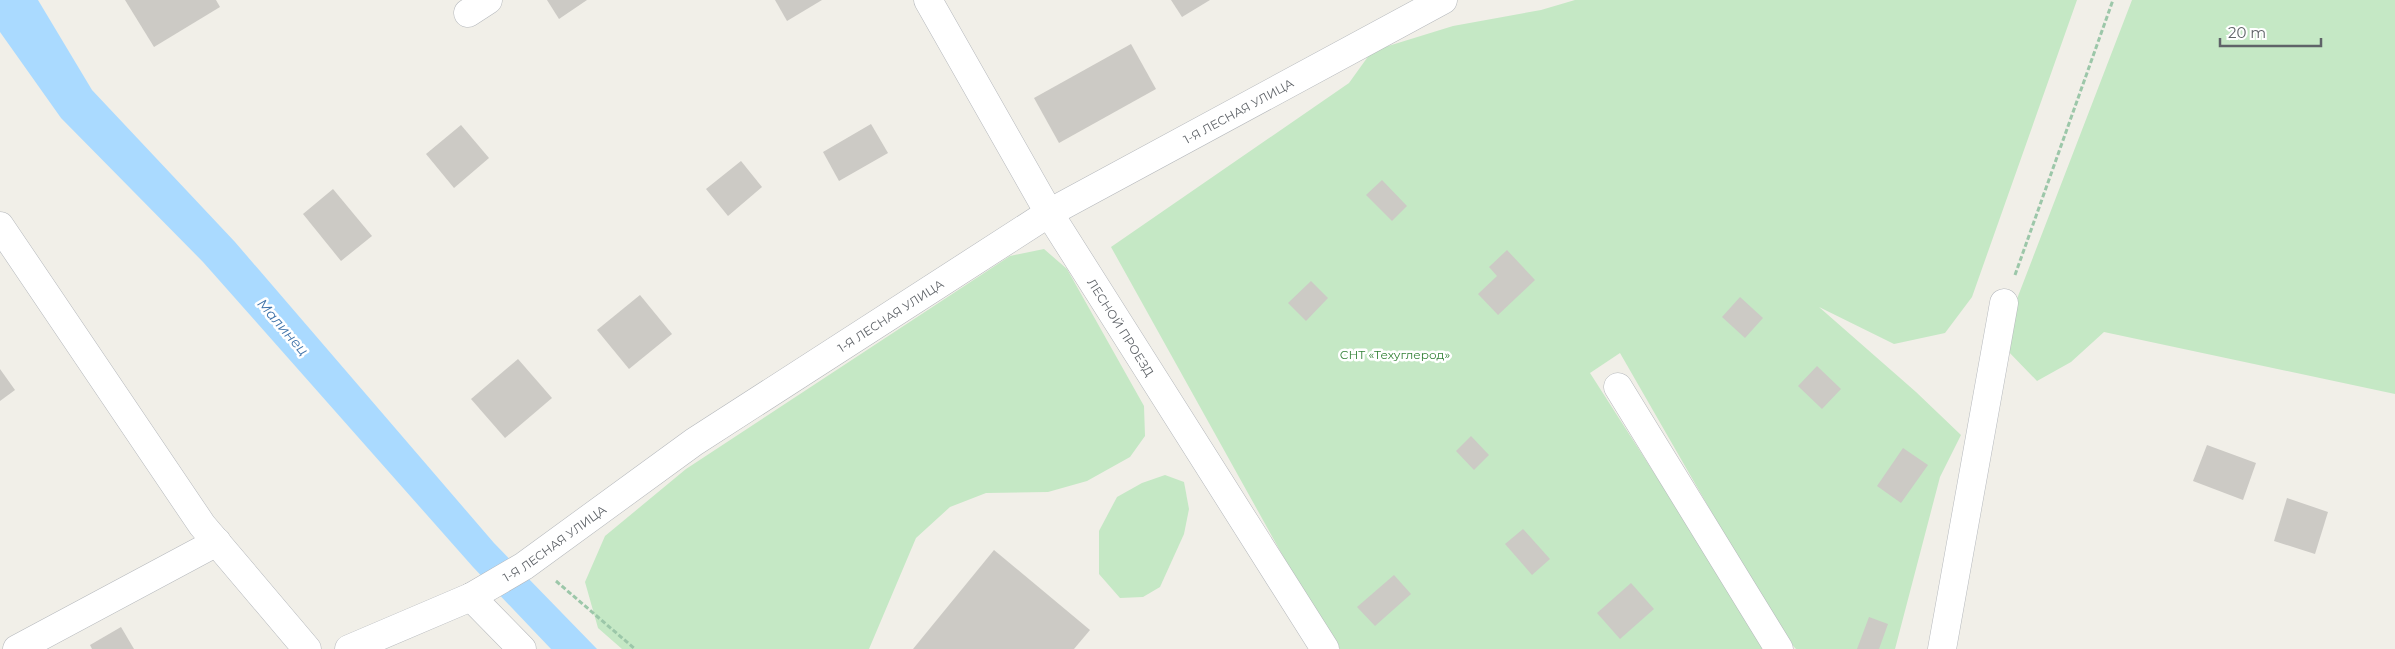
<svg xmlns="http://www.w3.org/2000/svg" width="2395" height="649" viewBox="0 0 2395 649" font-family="Montserrat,sans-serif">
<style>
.green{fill:#c5e8c5}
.water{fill:#aadaff}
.building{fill:#cccac5}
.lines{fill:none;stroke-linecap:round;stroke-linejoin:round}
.minor-casing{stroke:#b5b8bc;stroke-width:29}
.path{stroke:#9cc7a9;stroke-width:3;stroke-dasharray:5 2.5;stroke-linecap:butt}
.minor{stroke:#fff;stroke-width:28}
.labels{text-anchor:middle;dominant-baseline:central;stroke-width:5;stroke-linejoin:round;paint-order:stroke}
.street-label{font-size:12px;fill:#5f6368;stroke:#fff}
.park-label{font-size:12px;fill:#348238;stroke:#fff}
.water-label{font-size:14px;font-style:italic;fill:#4174aa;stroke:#fff}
</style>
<rect width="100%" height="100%" fill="#f1efe8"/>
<!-- green -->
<g class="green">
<polygon points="1575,0 2077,0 1972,297 1945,333 1894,344 1819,307 1916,392 1961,435 1940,477 1895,649 1796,649 1781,633 1620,353 1590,373 1767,649 1340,649 1298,583 1111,247 1349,83 1372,51 1453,26 1541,10"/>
<polygon points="2132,0 2395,0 2395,394 2104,332 2071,362 2037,381 2005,348 2015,304"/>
<polygon points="1044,249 1067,269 1144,406 1145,436 1130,457 1087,481 1048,492 986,493 950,507 916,538 869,649 622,649 598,628 585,582 605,536 686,469 1010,256"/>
<polygon points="1165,475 1184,482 1189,509 1184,534 1160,587 1143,597 1120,598 1099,574 1099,531 1117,497 1142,483"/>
</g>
<!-- water -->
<polygon class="water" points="0,0 38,0 92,90 235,242 494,543 597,649 551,649 473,567 203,262 61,118 0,32"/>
<!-- building -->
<g class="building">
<polygon points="125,0 216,0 220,7 154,47"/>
<polygon points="547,0 587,0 559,19"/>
<polygon points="775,0 822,0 787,21"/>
<polygon points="1171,0 1210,0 1182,17"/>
<polygon points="1131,44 1156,89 1059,143 1034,98"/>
<polygon points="871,124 888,153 839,181 823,152"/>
<polygon points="461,125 489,158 454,188 426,154"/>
<polygon points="741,161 762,187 728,216 706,189"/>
<polygon points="1382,180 1407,206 1392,221 1366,195"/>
<polygon points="333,189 372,236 341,261 303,214"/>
<polygon points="1507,250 1535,280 1498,315 1478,294 1497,276 1489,267"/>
<polygon points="1311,281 1328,298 1306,321 1288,303"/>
<polygon points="640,295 672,334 629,369 597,330"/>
<polygon points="1740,297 1763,318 1745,338 1722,317"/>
<polygon points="518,359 552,398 505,438 471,399"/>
<polygon points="1817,366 1841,389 1822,409 1798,386"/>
<polygon points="0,369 15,390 0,401"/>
<polygon points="1471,436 1489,455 1474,470 1456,451"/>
<polygon points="2207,445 2256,463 2243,500 2193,481"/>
<polygon points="1903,448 1928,465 1901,503 1877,486"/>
<polygon points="2287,498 2328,512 2315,554 2274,541"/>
<polygon points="1523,529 1550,559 1532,575 1505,544"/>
<polygon points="994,550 1090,630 1074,649 913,649"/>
<polygon points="1394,575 1411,594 1375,626 1357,607"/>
<polygon points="1631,583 1654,609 1620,639 1597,613"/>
<polygon points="1869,617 1888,624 1879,649 1857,649"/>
<polygon points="121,627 134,649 92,649 90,645"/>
</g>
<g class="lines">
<!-- minor casing -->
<g class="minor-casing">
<g id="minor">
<path id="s1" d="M928,0L1049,213L1325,649"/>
<polyline points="468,13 488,0"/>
<polyline points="0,226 202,525 307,649"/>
<polyline points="1618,387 1779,649"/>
<polyline points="471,597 522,649"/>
<polyline points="17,649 217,542"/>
<path id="s2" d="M349,649L471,597L524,566L694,442L1049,213L1443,0"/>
<polyline points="1942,649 2004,303"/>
</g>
</g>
<!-- path -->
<g class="path">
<polyline points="2015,275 2113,0"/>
<polyline points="556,581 635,649"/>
</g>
<!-- minor -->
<use href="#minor" class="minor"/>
</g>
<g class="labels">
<!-- street labels -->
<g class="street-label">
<text stroke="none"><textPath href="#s2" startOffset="1042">1-Я ЛЕСНАЯ УЛИЦА</textPath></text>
<text stroke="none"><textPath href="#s2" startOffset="638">1-Я ЛЕСНАЯ УЛИЦА</textPath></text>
<text stroke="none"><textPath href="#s1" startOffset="380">ЛЕСНОЙ ПРОЕЗД</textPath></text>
<text stroke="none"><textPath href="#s2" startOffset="232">1-Я ЛЕСНАЯ УЛИЦА</textPath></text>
</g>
<!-- park labels -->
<g class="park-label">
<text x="1395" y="354">СНТ «Техуглерод»</text>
</g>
<!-- water labels -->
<g class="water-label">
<text transform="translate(283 327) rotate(49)">Малинец</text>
</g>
</g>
<!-- scale -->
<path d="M2220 38v8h101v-8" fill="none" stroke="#5f6368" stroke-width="2.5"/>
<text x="2228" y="38" font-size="15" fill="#5f6368" stroke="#ffffff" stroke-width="4" paint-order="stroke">20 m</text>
</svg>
